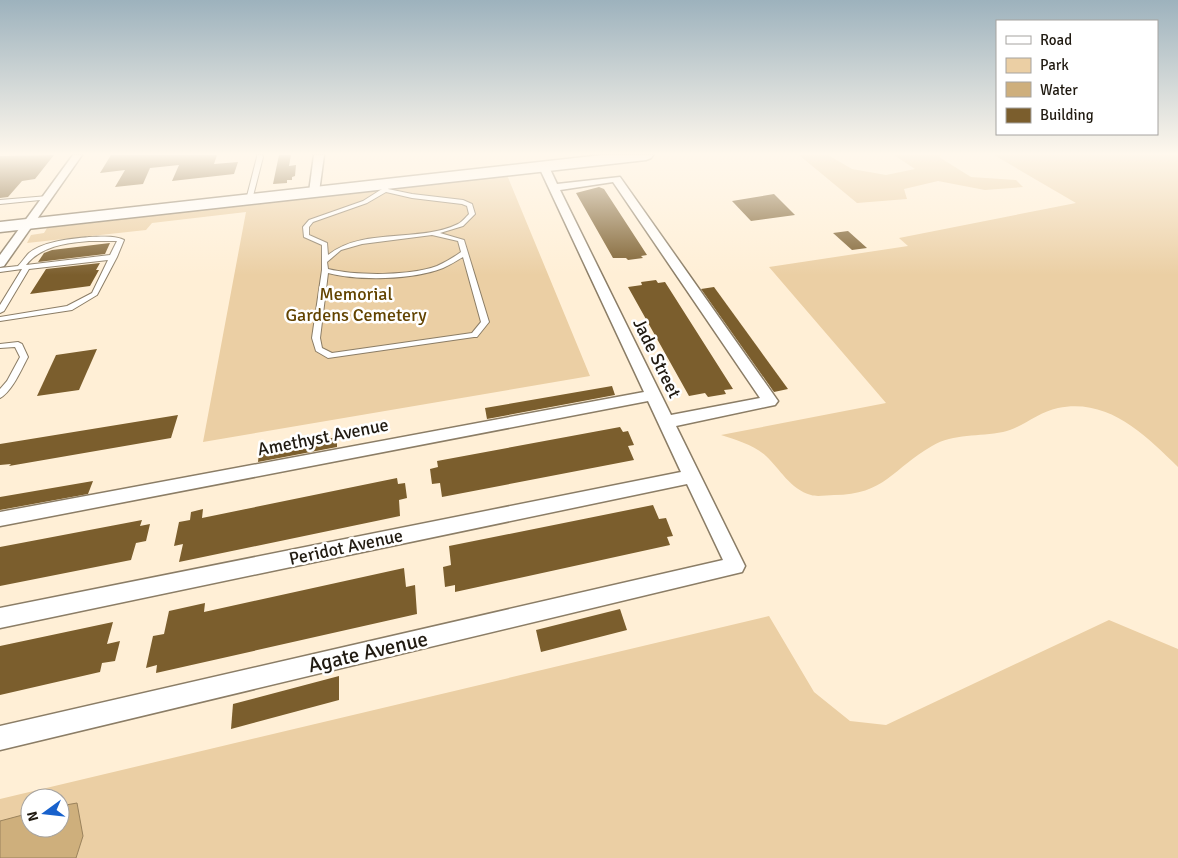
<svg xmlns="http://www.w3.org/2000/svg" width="1178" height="858" viewBox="0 0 1178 858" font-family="Signika,sans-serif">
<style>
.green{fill:#ebcfa4;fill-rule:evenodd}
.water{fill:#ceaf7c;stroke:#9a825c}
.building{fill:#7b5e2d}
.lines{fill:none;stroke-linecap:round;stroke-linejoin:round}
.service-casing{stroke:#8b7d66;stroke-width:2}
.minor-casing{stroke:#8b7d66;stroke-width:3}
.primary-casing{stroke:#8b7d66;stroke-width:3}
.service{fill:#fff;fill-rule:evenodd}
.minor{fill:#fff;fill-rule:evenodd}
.primary{fill:#fff;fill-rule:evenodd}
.labels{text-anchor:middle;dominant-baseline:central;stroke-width:5;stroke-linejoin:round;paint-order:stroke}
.park-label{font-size:18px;fill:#624300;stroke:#fff}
.street-label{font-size:18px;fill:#201a11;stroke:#fff}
.near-street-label{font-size:21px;fill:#201a11;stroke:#fff}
</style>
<rect width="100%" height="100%" fill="#ffefd6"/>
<!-- green -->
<g class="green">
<polygon points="799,155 828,155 852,169 886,175 915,169 894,155 941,155 939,157 971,177 1016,180 1023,187 985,190 938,181 904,189 907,199 857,203"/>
<path d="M994,155H1178V467C1145,435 1109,398 1058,408C1038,412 1022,428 1003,432C979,437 954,433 932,446C893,468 885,495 834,495C827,495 817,497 811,495C790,489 780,469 766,456C754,445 736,440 721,435L886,403L769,267L908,246L899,238L1076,203Z"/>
<polygon points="507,175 590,376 203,442 246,212 152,223 146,230 27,243 31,235 44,233 47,228"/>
<path d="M769,616L814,692L850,721L886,725L1109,620L1178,649V858H0V799ZM30,798H60V828H30Z"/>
</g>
<!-- water -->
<polygon class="water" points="77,803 83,836 76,858 0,858 0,821 30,813 30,828 60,828 60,806"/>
<!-- building -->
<g class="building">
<polygon points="54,155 35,179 22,181 8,197 0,198 0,156"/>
<polygon points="111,155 217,155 214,164 238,162 234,174 172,181 179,165 150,168 143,184 115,187 125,170 100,173"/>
<polygon points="279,155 291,155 289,166 296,165 295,176 292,177 292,180 287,180 287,183 273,184"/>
<polygon points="599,187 604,189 647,255 641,256 643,258 628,260 626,258 613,258 576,193"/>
<polygon points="774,194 795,215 751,221 732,201"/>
<polygon points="848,231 867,248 852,250 833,233"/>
<polygon points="110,243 105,254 38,262 44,253 52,250"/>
<polygon points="100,263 96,270 99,270 90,286 30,294 46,269"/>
<polygon points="656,280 658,283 665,282 733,389 724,390 726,394 708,397 705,393 689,396 628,287 642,285 641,282"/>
<polygon points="714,287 759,349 788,389 774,392 701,289"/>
<polygon points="97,349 79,390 37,396 56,355"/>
<polygon points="612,386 615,395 487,419 485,408"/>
<polygon points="178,415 171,438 9,466 11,464 0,465 0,444"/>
<polygon points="620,427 623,432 628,431 634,445 628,446 634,460 442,497 440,483 432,484 430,469 438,467 437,461"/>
<polygon points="337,437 337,447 258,462 259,452"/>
<polygon points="397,478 398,484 405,483 407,498 399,500 400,516 179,562 183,544 174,546 179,522 190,520 191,512 203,509 202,518"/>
<polygon points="93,481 88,494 0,510 0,497"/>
<polygon points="653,505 659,519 666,518 673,536 667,537 670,545 455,592 455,585 445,587 443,567 451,565 449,546"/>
<polygon points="142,520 140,526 150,524 146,541 136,543 131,560 0,586 0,547"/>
<polygon points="404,568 406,587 415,585 417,614 156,673 157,665 146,668 153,636 164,634 169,611 205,603 204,612"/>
<polygon points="620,609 627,630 541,652 536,630"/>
<polygon points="113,622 107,644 120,641 115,661 102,663 100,672 0,695 0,646"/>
<polygon points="339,676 339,700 231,729 233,704"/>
</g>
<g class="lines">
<!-- service casing -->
<g class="service-casing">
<g id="service">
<polygon points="257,155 262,155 263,157 252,200 249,202 246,200 257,157"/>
<path d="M384,183L387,185L388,189L412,194L463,200L472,204L475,214L463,226L440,233L464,240L489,322L477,337H474L328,358L316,351L312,338L322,270V245L304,237L303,227L309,220L363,201L382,189L381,185ZM386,192L412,198L462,204L467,206L469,214C466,217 462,222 458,224C419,243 363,227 328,255L327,243L309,235V227L313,222L367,203ZM432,235L458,241L461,252C454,257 446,262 437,266C409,276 357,276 328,269L327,262L341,250L362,244ZM463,257L481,322L472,333L332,353L322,348L320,338L328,273C359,281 412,280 443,268C450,265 456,261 463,257Z"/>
<polygon points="48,196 51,198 50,199 0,204 0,200"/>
<path d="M89,237C100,237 114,235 124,240L117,257L97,295L72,310L0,321V317L67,306L92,293L108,260L29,269L4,311L0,313V305L22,269L0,272V268L18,266C22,262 25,257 29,253C44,241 70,239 89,237ZM89,241H117L110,255L26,265C41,246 66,243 89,241Z"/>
<path d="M18,342L22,344L28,357C22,368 12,392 0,398V389L7,381L20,357L15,347L0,348V344Z"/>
</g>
</g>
<!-- minor casing -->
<g class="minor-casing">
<g id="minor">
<polygon points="73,155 82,155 4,266 0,267 0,255"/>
<polygon points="314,155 324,155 319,192 314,195 309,192"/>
<path d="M544,164L549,167L557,184L620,177L778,401L775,405L770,406L676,426L745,566L742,572L0,750V726L723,560L687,484L0,628V608L681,472L648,401L0,526V512L644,392L539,167ZM613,182L760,398L671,415L560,190Z"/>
</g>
</g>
<!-- primary casing -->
<g class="primary-casing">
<polygon id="primary" points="602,155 653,155 651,158 646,160 0,232 0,222"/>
</g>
<!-- service -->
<use href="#service" class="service"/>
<!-- minor -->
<use href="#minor" class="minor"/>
<!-- primary -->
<use href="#primary" class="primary"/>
</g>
<!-- sky -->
<linearGradient id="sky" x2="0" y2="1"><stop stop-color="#9db2bd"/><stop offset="0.56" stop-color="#fff8ed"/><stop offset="1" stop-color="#fff8ed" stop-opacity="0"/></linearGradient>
<rect width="1178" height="275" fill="url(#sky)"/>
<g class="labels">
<!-- park labels -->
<g class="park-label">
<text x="356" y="294">Memorial<tspan x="356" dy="21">Gardens Cemetery</tspan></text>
</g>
<!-- street labels -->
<g class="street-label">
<text transform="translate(657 358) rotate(64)">Jade Street</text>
<text transform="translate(323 437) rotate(-11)">Amethyst Avenue</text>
<text transform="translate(346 547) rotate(-12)">Peridot Avenue</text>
</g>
<!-- near-street labels -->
<g class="near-street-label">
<text transform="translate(368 652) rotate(-13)">Agate Avenue</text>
</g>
</g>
<!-- legend -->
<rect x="996" y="20" width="162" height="115" fill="#ffffff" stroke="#a6a3a0"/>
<rect x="1006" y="36" width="25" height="8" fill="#ffffff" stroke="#a6a3a0"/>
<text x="1040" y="45" font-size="15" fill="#201a11">Road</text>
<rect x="1006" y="58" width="25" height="15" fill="#ebcfa4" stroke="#a6a3a0"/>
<text x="1040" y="70" font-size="15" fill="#201a11">Park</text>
<rect x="1006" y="82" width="25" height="15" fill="#ceaf7c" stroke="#a6a3a0"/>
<text x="1040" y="95" font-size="15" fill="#201a11">Water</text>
<rect x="1006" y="108" width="25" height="15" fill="#7b5e2d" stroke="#a6a3a0"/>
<text x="1040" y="120" font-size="15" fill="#201a11">Building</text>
<!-- north arrow -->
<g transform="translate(45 813) rotate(255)"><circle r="24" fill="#ffffff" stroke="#a6a3a0"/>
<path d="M0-4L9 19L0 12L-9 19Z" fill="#1861cc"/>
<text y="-8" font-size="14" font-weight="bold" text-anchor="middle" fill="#201a11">N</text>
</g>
</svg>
